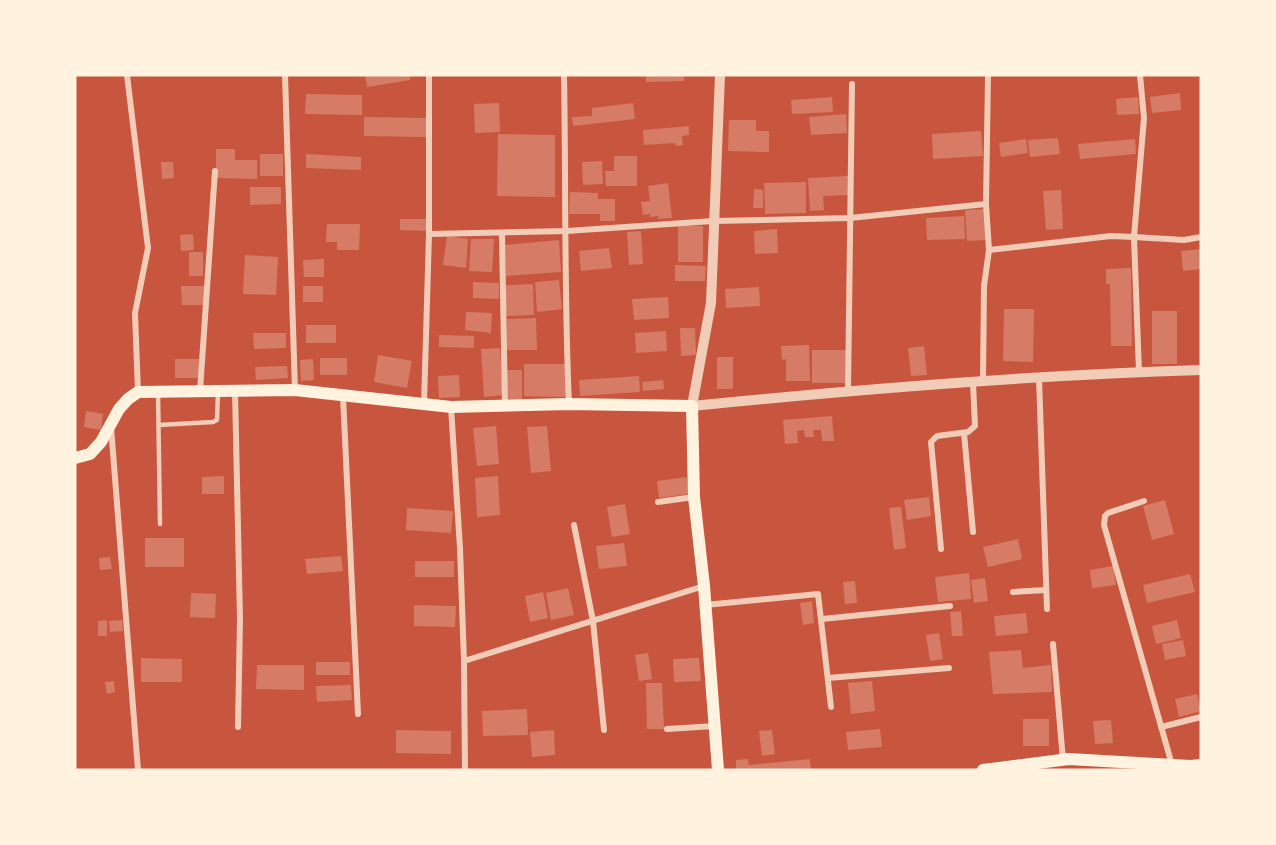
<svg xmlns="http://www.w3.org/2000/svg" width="1276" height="845" viewBox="0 0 1276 845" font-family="Figtree,sans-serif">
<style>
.building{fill:#d67c66}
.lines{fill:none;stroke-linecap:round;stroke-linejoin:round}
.service{stroke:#f1ccb7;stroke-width:4.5}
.minor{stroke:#f1ccb7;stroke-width:6}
.tertiary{stroke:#f1ccb7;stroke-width:10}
.secondary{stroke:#fff3e0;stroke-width:12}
</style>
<rect width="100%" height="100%" fill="#c8553d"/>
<!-- building -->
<g class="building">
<polygon points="365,75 410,75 410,80 367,87"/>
<polygon points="646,75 684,75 684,81 646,82"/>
<polygon points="1180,93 1181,110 1152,113 1150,97"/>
<polygon points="306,94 362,95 362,115 305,114"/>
<polygon points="832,97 833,112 792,114 791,100"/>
<polygon points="1138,97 1139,114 1117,115 1116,99"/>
<polygon points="499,103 500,132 475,133 474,104"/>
<polygon points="633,103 635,119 573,126 572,117 592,116 592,108"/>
<polygon points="846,114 847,133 811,135 809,117"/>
<polygon points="364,117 427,118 426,137 364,136"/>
<polygon points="729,120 756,120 756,131 769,131 769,152 728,151"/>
<polygon points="689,126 689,135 682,136 683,145 676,146 675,143 644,145 643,130"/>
<polygon points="981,131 983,156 933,159 932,134"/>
<polygon points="498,134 555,135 555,197 497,196"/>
<polygon points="1058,138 1060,154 1030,157 1028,140"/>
<polygon points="1026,139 1028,153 1001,157 999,143"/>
<polygon points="1135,139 1136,154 1080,159 1078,144"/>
<polygon points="216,149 235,149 235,160 257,160 257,179 216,178"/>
<rect x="260" y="154" width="23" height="22"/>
<polygon points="306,154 361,157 361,170 306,168"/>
<polygon points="614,156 637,156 637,186 606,186 605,171 614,171"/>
<polygon points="602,161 603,184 583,185 582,162"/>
<polygon points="161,162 173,162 174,178 162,179"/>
<polygon points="848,176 849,195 823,196 824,210 810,211 808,178"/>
<polygon points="806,182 806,213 765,214 764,183"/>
<polygon points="668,183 672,218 658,219 658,216 650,217 650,214 643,215 641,202 650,201 648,186"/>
<polygon points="250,187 281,187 281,204 250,205"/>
<polygon points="754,189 763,190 763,208 753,208"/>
<polygon points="1061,190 1063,229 1046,230 1043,191"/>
<polygon points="570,192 598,193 598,199 615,199 615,221 600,221 600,214 569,214"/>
<polygon points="984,209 986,240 967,241 965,210"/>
<polygon points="964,216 965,239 927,240 926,218"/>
<polygon points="400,219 427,219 427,231 400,230"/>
<polygon points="327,224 360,224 359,250 337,250 337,242 326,242"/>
<rect x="678" y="226" width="25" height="36"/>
<polygon points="777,229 778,253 755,254 754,231"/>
<polygon points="641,231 643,264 629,265 627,232"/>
<polygon points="193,234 194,250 181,251 180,235"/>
<polygon points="447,236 468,239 466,268 443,265"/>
<polygon points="471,239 494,239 492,272 469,271"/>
<polygon points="559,240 561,272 506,276 505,245"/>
<polygon points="609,248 612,268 581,271 579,251"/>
<polygon points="1201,249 1201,269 1183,271 1181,251"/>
<rect x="189" y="252" width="14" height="24"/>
<polygon points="245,255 278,257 276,295 243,294"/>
<polygon points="324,259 324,277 304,277 303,260"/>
<polygon points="675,265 706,266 705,281 675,281"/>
<polygon points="1131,268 1132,346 1111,346 1110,284 1106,284 1106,269"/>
<polygon points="559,280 562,309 537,312 535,282"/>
<polygon points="473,282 499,283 499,299 473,298"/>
<polygon points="533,284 534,315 506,316 505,285"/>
<polygon points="181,286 204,286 204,305 182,305"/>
<rect x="303" y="286" width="20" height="16"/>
<polygon points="759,287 760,306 726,308 725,289"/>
<polygon points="668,297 669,318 634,320 632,299"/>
<polygon points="1004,309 1034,309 1033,362 1003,361"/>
<rect x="1152" y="311" width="25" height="53"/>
<polygon points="466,312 492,313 491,333 465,330"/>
<polygon points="536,318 537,350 507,350 507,319"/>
<rect x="306" y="325" width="30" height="18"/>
<polygon points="680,328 695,328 696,355 681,356"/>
<polygon points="666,331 667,351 636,353 635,333"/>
<polygon points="253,333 286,333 286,348 254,349"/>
<polygon points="439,335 474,336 474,348 439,347"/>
<polygon points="809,345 810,381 786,381 786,359 782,360 781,346"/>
<polygon points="924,346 927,375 911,376 908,348"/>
<polygon points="500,348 503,395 484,397 481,349"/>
<rect x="812" y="350" width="34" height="33"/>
<polygon points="378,355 412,361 407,388 374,382"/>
<rect x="717" y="357" width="16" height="32"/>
<rect x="320" y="358" width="27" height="17"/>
<rect x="175" y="359" width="24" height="19"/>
<polygon points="313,359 314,380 301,381 300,360"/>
<polygon points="524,364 566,364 566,397 524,396"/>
<polygon points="287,366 288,378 256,380 255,367"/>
<rect x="505" y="370" width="17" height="29"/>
<polygon points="459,375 460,397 439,398 438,376"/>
<polygon points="639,376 640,392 580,396 579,380"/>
<polygon points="663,380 664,389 643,391 642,382"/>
<polygon points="86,411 103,414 101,430 84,427"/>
<polygon points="832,416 834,441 822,441 821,430 813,430 814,437 805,437 804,430 797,431 798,443 785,444 783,420"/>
<polygon points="496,426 499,464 477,466 473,428"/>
<polygon points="547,426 551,471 531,473 527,427"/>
<polygon points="224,476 224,494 202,494 202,477"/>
<polygon points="498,476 500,515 477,517 475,478"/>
<polygon points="687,477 689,494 659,498 657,481"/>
<polygon points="929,497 931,516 907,520 904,500"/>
<polygon points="1165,500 1174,534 1152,540 1143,506"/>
<polygon points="625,504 630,534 612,537 607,507"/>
<polygon points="901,507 906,548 894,550 889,508"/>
<polygon points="407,508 453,511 451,533 406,530"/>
<rect x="145" y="538" width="39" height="29"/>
<polygon points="1018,539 1022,559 988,567 983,547"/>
<polygon points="624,543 627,566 599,569 596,546"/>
<polygon points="341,556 343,571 307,574 305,559"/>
<polygon points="110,557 112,569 100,570 99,558"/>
<rect x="415" y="561" width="39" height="16"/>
<polygon points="1113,566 1116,585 1092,588 1090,570"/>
<polygon points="969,573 971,599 938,602 935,577"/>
<polygon points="1190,574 1195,592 1147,603 1143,585"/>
<polygon points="985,578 988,601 974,603 971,580"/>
<polygon points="855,581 857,603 845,604 843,582"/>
<polygon points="568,588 574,615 551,620 546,593"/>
<polygon points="543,592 548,618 530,622 525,596"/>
<polygon points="191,593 216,594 215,618 190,617"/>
<polygon points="812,601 814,623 803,625 800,603"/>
<polygon points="414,605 456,606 455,627 414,626"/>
<polygon points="961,611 963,636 952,636 950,612"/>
<polygon points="1026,613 1028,633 996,636 994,616"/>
<polygon points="107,620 107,636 98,636 98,621"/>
<polygon points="122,620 123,631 110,632 109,621"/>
<polygon points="1177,620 1181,638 1156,644 1152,626"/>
<polygon points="939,633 943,659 930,661 926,635"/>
<polygon points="1183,640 1186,656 1165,660 1162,644"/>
<polygon points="1021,650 1023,668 1051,665 1052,692 993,694 989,652"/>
<polygon points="648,653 652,679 639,681 635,655"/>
<polygon points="141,658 182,659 182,682 141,682"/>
<polygon points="699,658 701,681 674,682 673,659"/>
<rect x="316" y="662" width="34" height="13"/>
<polygon points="257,665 304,665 304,690 256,689"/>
<polygon points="114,681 115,692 107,694 105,682"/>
<polygon points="872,681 875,711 851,714 848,683"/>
<polygon points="646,683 662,683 664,729 647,729"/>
<polygon points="351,685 352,700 317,702 316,686"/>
<polygon points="1197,694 1201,711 1179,717 1175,699"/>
<polygon points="527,709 528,735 483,736 482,711"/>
<rect x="1023" y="719" width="26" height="27"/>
<polygon points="1111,720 1113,743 1095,744 1093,721"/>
<polygon points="880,729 882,747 848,750 846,732"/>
<polygon points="396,730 451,731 451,754 396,753"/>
<polygon points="554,730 555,755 532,757 530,732"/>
<polygon points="772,730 775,754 762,756 759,731"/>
<polygon points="748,759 749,765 810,759 811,770 736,770 736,760"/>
</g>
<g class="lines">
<!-- service -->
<g class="service">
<polyline points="158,392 160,524"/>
<polyline points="159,425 213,422 217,420 218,392"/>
</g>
<!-- minor -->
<g class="minor">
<polyline points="127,75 148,248 135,313 138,392"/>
<polyline points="285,75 295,390"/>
<path d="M564,75C566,185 564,294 569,404"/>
<polyline points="986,204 989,250"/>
<polyline points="502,233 505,406"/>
<polyline points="429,234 567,231 713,221 850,218 986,204 988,75"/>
<polyline points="1139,372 1134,237 1184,240 1201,237"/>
<polyline points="1039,378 1047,609"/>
<polyline points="983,381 984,286 989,250 1111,236 1134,237 1144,118 1140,75"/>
<polyline points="200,391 215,171"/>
<polyline points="235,391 240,619 238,727"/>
<polyline points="848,391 852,84"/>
<polyline points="343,396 358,714"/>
<polyline points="424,404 429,234 429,75"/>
<polyline points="451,407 460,548 464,661"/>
<polyline points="111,427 138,770"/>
<polyline points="964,433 973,532"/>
<polyline points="1144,501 1108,513 1105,516 1104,525 1172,765"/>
<polyline points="658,502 694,497"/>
<polyline points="574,525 593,621 604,730"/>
<polyline points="941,549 931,442 937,436 968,432 975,426 973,383"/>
<polyline points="1013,592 1046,590"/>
<polyline points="705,605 818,594 831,707"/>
<polyline points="822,619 950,606"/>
<polyline points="1053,644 1063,760"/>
<polyline points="828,678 949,668"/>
<polyline points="1161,727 1201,717"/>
<polyline points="667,729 715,726"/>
<polyline points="465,770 464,661 704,586"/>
</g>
<!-- tertiary -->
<path class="tertiary" d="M720,75L711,303L692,406C861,389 1031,375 1201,370"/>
<!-- secondary -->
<g class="secondary">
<polyline points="75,458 90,454 101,442 119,409 128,399 138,392 295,390 451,407 569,404 692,406 694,497 704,586 718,770"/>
<polyline points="983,770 1069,759 1190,766 1201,765"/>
</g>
</g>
<!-- border -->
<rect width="1276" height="845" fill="none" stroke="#fff3e0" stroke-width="153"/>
</svg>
